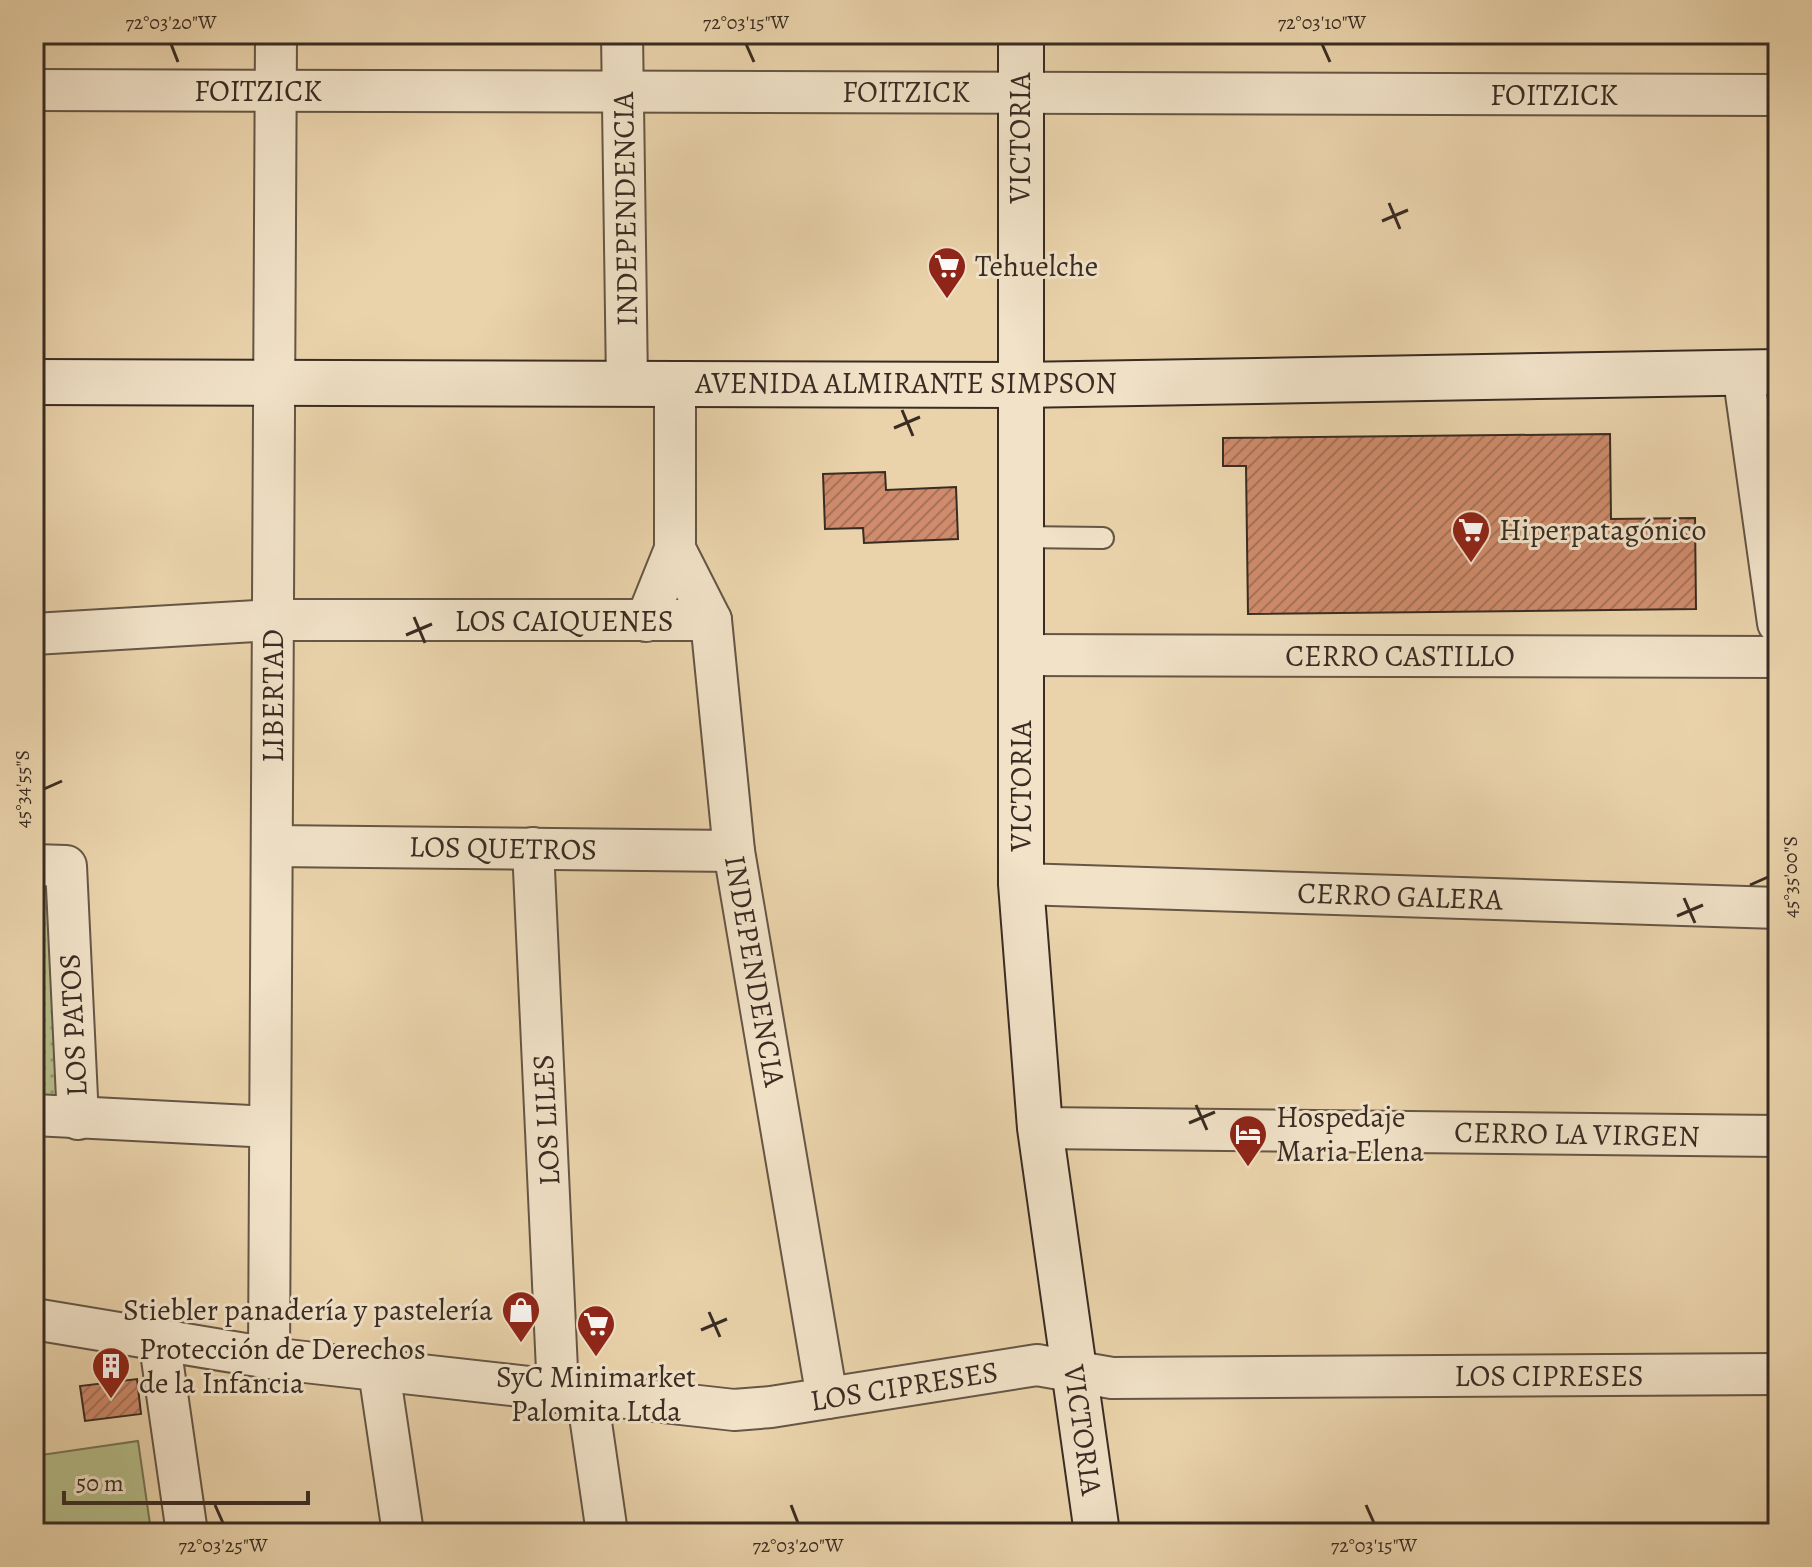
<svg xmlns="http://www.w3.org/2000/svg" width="1812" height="1567" viewBox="0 0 1812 1567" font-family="Alegreya,serif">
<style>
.grass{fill:url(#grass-dots);stroke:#777456;stroke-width:2}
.park{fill:#b5bd8a;stroke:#777456;stroke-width:2}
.building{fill:url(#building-hatch);stroke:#392c23;stroke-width:2}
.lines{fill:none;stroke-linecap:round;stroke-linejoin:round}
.lane-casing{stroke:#655645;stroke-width:24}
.street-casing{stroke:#655645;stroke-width:44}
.secondary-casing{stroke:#392c23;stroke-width:48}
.lane{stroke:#f1e2c8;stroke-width:20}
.street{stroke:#f1e2c8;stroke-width:40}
.secondary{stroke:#f1e2c8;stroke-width:44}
.ticks{fill:none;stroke:#392c23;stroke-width:3}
.labels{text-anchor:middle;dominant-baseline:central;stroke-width:6;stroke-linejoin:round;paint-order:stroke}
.street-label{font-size:30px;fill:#392c23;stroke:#f1e2c8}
.poi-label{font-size:30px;fill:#392c23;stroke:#f1e2c8;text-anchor:start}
.neatline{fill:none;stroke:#392c23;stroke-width:3}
.ticks-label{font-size:20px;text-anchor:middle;fill:#392c23}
</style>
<defs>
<pattern id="grass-dots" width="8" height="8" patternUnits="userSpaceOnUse" patternTransform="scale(2)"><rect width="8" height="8" fill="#b5bd8a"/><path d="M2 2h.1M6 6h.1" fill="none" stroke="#949a70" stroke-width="1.8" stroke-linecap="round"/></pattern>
<pattern id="building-hatch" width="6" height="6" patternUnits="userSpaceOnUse" patternTransform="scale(2)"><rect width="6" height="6" fill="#cf8b6b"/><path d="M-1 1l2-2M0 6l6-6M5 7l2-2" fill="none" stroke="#a97258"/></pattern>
</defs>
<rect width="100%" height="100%" fill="#ead3ab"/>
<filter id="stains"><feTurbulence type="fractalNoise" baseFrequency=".0025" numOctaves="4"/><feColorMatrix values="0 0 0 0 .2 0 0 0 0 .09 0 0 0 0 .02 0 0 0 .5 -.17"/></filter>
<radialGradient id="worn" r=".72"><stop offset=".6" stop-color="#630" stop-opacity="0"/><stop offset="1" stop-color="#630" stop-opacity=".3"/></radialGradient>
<!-- grass -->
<polygon class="grass" points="34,885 53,887 61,1104 34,1101"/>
<!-- park -->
<polygon class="park" points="138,1441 150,1524 90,1533 34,1533 34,1456"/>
<!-- building -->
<g class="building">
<polygon points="1610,434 1611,519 1695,518 1696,609 1248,614 1246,466 1223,466 1223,438"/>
<polygon points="885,472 886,490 956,487 958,539 864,543 863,528 825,529 823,474"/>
<polygon points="137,1379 141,1414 85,1421 80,1386"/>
</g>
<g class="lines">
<!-- lane casing -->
<g class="lane-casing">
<polyline id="lane" points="1021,537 1103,538"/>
</g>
<!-- street casing -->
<g class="street-casing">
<g id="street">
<polyline points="622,34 627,384"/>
<polyline points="34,90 1778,95"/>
<polyline points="1743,372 1778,623"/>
<polyline points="675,549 711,620 734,851 827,1398"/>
<polyline points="646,621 675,549 675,384"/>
<polyline points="34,634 273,620 711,620"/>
<polyline points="1022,655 1778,657"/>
<polyline points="272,846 734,851"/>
<polyline points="533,848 558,1392"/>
<polyline points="34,865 66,866 78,1119"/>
<polyline points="1021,884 1778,908"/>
<polyline points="34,1115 270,1127"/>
<polyline points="1040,1128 1778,1136"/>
<polyline points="34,1319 269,1358 734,1410 771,1407 1037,1365 1112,1378 1778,1374"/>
<polyline points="159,1338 187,1533"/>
<polyline points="269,1358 276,34"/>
<polyline points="379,1371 403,1533"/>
<polyline points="587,1395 607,1533"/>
</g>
</g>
<!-- secondary casing -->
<g class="secondary-casing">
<g id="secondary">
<polyline points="1021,34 1021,884 1040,1128 1097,1533"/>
<polyline points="34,382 1018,385 1778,372"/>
</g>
</g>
<!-- lane -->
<use href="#lane" class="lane"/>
<!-- street -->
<use href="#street" class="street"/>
<!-- secondary -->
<use href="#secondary" class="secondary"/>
</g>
<!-- ticks -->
<path class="ticks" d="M171,44L178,62M746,44L754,62M1322,44L1330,62M1389,203L1400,229M1382,221L1408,210M902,410L913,436M894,428L920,417M414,617L425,643M406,635L432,624M44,789L62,781M1750,885L1768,877M1684,898L1695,923M1677,916L1703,905M1196,1105L1207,1130M1189,1123L1215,1112M709,1312L720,1337M701,1330L727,1319M215,1505L223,1523M791,1505L798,1523M1366,1505L1374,1523"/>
<!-- icons -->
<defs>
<g id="supermarket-pin" transform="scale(2)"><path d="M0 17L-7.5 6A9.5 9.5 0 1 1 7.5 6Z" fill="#8f2418" stroke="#f1e2c8"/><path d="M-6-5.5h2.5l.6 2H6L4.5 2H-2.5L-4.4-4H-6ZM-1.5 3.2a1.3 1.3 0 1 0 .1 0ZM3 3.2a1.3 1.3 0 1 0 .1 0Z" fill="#fff"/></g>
<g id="hotel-pin" transform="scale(2)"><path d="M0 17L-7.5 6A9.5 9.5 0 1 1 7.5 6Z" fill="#8f2418" stroke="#f1e2c8"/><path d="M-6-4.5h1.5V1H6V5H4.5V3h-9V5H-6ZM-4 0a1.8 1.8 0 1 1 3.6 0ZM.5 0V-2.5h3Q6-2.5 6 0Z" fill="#fff"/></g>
<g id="shop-pin" transform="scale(2)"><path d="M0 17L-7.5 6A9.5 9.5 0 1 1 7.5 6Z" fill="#8f2418" stroke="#f1e2c8"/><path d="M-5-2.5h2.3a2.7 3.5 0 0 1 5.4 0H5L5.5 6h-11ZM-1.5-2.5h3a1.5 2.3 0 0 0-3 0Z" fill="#fff"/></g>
<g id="building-pin" transform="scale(2)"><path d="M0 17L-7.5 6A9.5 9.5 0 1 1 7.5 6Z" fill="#8f2418" stroke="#f1e2c8"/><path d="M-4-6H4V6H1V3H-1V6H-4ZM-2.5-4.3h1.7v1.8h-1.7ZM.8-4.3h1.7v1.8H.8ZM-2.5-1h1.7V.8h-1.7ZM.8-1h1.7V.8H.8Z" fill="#fff"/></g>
</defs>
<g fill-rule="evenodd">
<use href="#supermarket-pin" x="947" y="266"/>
<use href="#supermarket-pin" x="1471" y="530"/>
<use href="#hotel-pin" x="1248" y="1134"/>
<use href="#shop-pin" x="521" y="1310"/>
<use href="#supermarket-pin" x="596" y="1324"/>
<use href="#building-pin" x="111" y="1366"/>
</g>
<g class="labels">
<!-- street labels -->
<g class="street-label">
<text x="258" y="91">FOITZICK</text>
<text x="906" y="92">FOITZICK</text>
<text x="1554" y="95">FOITZICK</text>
<text transform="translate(1020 138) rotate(-90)">VICTORIA</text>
<text transform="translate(625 209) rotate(-91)">INDEPENDENCIA</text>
<text x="906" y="383">AVENIDA ALMIRANTE SIMPSON</text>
<text x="564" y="621">LOS CAIQUENES</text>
<text x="1400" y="656">CERRO CASTILLO</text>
<text transform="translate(273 696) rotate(-90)">LIBERTAD</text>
<text transform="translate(1021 786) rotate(-90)">VICTORIA</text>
<text transform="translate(503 848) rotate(1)">LOS QUETROS</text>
<text transform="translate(1400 896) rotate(2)">CERRO GALERA</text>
<text transform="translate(755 971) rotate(80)">INDEPENDENCIA</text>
<text transform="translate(73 1025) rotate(-93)">LOS PATOS</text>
<text transform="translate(546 1120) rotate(-93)">LOS LILES</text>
<text transform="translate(1577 1134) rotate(1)">CERRO LA VIRGEN</text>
<text x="1549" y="1376">LOS CIPRESES</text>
<text transform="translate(904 1386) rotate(-9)">LOS CIPRESES</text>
<text transform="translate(1083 1430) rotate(82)">VICTORIA</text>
</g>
<!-- poi labels -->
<g class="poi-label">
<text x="975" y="266">Tehuelche</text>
<text x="1499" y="530">Hiperpatagónico</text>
<text x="1276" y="1117">Hospedaje<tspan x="1276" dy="34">Maria Elena</tspan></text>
<text x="493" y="1310" text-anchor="end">Stiebler panadería y pastelería</text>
<text x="139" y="1349">Protección de Derechos<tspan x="139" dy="34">de la Infancia</tspan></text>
<text x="596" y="1377" text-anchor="middle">SyC Minimarket<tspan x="596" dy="34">Palomita Ltda</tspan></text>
</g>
</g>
<!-- margin -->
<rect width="1812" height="1567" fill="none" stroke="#ead3ab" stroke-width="88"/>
<!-- scale -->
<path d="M64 1491v12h244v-12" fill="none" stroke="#392c23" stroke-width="4"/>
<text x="76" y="1491" font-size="24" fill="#392c23" stroke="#f1e2c8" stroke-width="6" paint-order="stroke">50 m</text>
<rect x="44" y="44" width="1724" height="1479" class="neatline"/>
<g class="ticks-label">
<text x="171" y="29">72°03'20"W</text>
<text x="746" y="29">72°03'15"W</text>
<text x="1322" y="29">72°03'10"W</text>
<text transform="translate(22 789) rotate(-90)" y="7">45°34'55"S</text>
<text transform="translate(1790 877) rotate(-90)" y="7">45°35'00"S</text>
<text x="223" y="1552">72°03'25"W</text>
<text x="798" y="1552">72°03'20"W</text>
<text x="1374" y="1552">72°03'15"W</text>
</g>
<rect width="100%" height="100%" filter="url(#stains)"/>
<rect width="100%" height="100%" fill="url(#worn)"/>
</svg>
